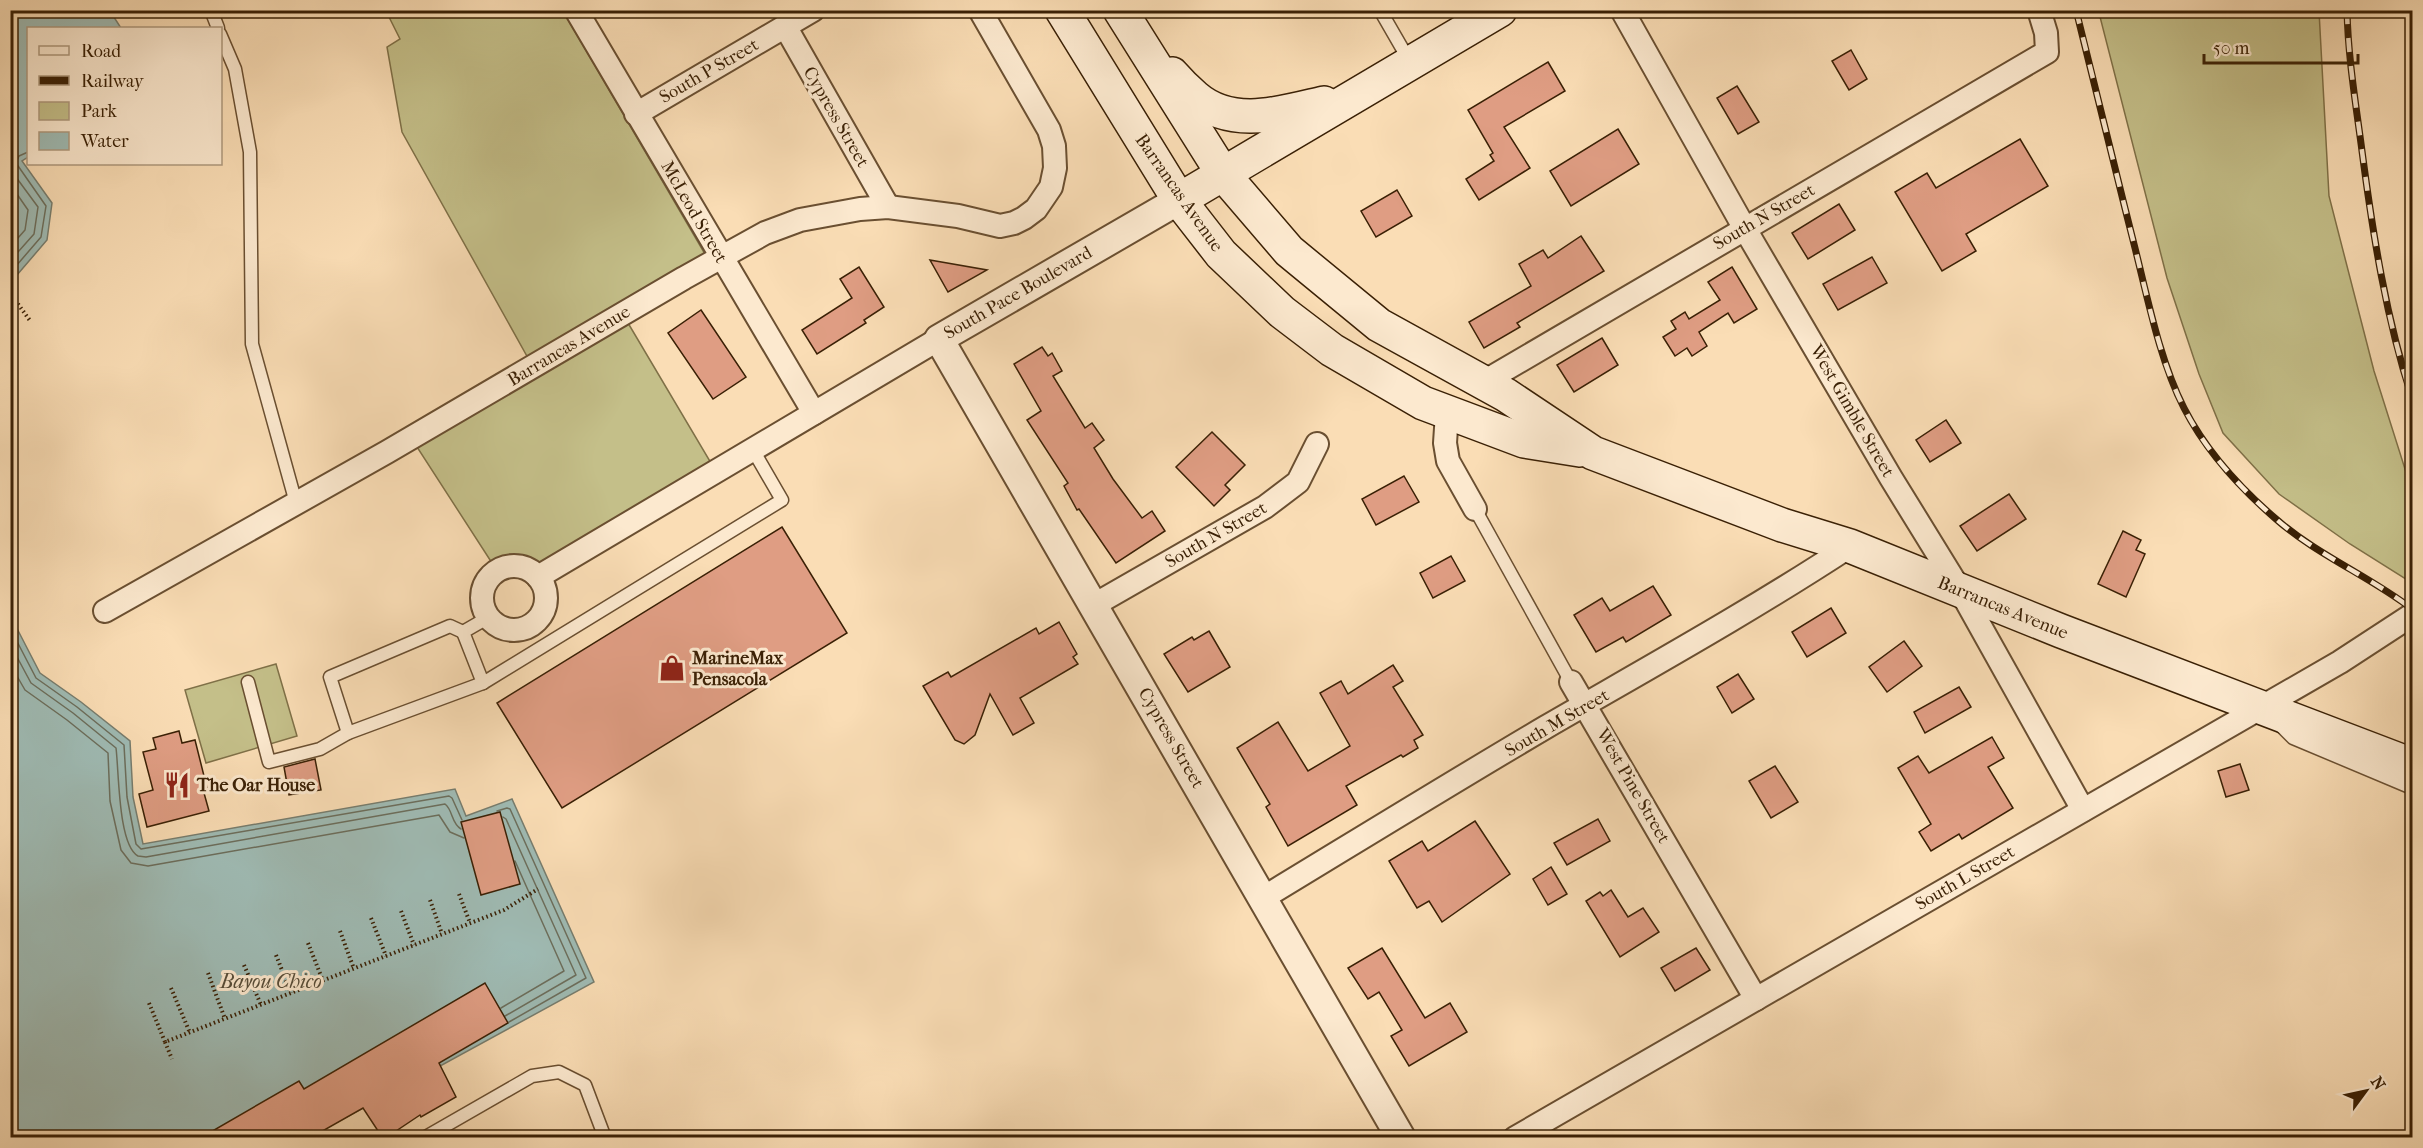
<svg xmlns="http://www.w3.org/2000/svg" width="2423" height="1148" viewBox="0 0 2423 1148" font-family="'IM FELL French Canon',serif">
<style>
.green{fill:#c4bf89;stroke:#7f7047;stroke-width:1.5}
.water{fill:#9fbbb4;stroke:#777d6e;stroke-width:1.5}
.lines{fill:none;stroke-linecap:round;stroke-linejoin:round}
.shore{stroke:#6c6e5c;stroke-width:1.5}
.building{fill:#df9d83;stroke:#3a2005;stroke-width:1.5}
.service-casing{stroke:#6a4f31;stroke-width:15}
.minor-casing{stroke:#6a4f31;stroke-width:26}
.tertiary-casing{stroke:#6a4f31;stroke-width:32}
.secondary-casing{stroke:#3a2005;stroke-width:36}
.path{stroke:#3a2005;stroke-width:4;stroke-dasharray:1.5 3;stroke-linecap:butt}
.service{stroke:#fce9cf;stroke-width:12}
.minor{stroke:#fce9cf;stroke-width:22}
.tertiary{stroke:#fce9cf;stroke-width:28}
.secondary{stroke:#fce9cf;stroke-width:33}
.rail-casing{stroke:#3a2005;stroke-width:7}
.rail{stroke:#fce9cf;stroke-width:4.5;stroke-dasharray:14;stroke-linecap:butt}
.labels{text-anchor:middle;dominant-baseline:central;stroke-width:6;stroke-linejoin:round;paint-order:stroke}
.street-label{font-size:18px;fill:#3a2005;stroke:#fce9cf}
.poi-label{font-size:18px;font-weight:bold;fill:#3a2005;stroke:#fce9cf;text-anchor:start}
.water-label{font-size:20px;font-style:italic;fill:#584e3a;stroke:#fce9cf}
</style>
<rect width="100%" height="100%" fill="#faddb5"/>
<filter id="stains"><feTurbulence type="fractalNoise" baseFrequency=".00333" numOctaves="4"/><feColorMatrix values="0 0 0 0 .2 0 0 0 0 .09 0 0 0 0 .02 0 0 0 .5 -.17"/></filter>
<radialGradient id="worn" r=".72"><stop offset=".6" stop-color="#630" stop-opacity="0"/><stop offset="1" stop-color="#630" stop-opacity=".3"/></radialGradient>
<!-- green -->
<g class="green">
<polygon points="386,11 563,11 705,254 528,358 402,132 387,47 400,39"/>
<polygon points="2103,11 2319,11 2329,196 2374,371 2412,491 2412,583 2350,544 2279,494 2223,433 2199,374 2167,278 2099,13"/>
<path d="M628,323L711,463L541,564C524,553 509,556 492,563L417,447Z"/>
<polygon points="276,664 297,736 206,763 185,690"/>
</g>
<!-- water -->
<g class="water">
<polygon points="11,10 110,11 121,28 28,28 28,157 22,161 52,203 47,240 11,282"/>
<polygon points="10,615 40,673 81,702 130,741 133,797 143,844 455,789 466,816 512,799 594,982 310,1137 11,1137"/>
</g>
<g class="lines">
<!-- shore -->
<g class="shore">
<polyline points="10,169 38,207 34,234 10,261"/>
<polyline points="10,184 28,210 25,230 10,247"/>
<polyline points="10,273 41,237 46,206 16,163 19,156 28,152"/>
<polyline points="10,628 36,678 77,707 124,745 127,797 136,844 141,849 449,796 452,798 462,820"/>
<path d="M10,644L31,683L73,713L116,748C119,771 118,845 138,856L146,857L445,804C453,810 451,823 461,829"/>
<polyline points="10,664 25,690 67,720 108,753 110,801 121,850 131,863 148,866 439,815 450,832 464,838"/>
<polyline points="497,811 507,808 510,809 586,978 509,1022"/>
<polyline points="503,817 506,819 576,975 505,1016"/>
<polyline points="501,1008 564,971 515,861"/>
</g>
</g>
<!-- building -->
<g class="building">
<polygon points="1851,50 1867,79 1849,90 1832,61"/>
<polygon points="1548,62 1565,91 1504,127 1530,168 1479,200 1466,179 1494,161 1490,155 1493,153 1468,110"/>
<polygon points="1737,86 1759,122 1738,134 1717,98"/>
<polygon points="1618,129 1639,164 1571,206 1550,171"/>
<polygon points="2020,139 2048,186 1966,234 1976,251 1942,271 1895,192 1927,173 1936,188"/>
<polygon points="1397,190 1412,216 1376,237 1361,211"/>
<polygon points="1839,204 1855,230 1808,259 1792,233"/>
<polygon points="1581,236 1604,271 1517,323 1520,327 1484,348 1469,322 1531,286 1519,264 1543,250 1548,258"/>
<polygon points="1872,257 1887,283 1838,310 1823,284"/>
<polygon points="930,260 987,270 948,292"/>
<polygon points="859,267 884,307 864,320 866,323 817,354 802,330 852,298 840,279"/>
<polygon points="1732,267 1757,309 1734,323 1728,313 1699,332 1707,346 1692,356 1687,348 1675,356 1663,337 1676,329 1671,321 1685,312 1689,319 1720,300 1708,282"/>
<polygon points="701,310 746,377 713,399 668,333"/>
<polygon points="1602,338 1618,365 1574,392 1557,365"/>
<polygon points="1042,347 1048,356 1052,353 1062,371 1053,376 1085,428 1092,423 1104,440 1094,448 1113,479 1142,518 1152,511 1165,531 1116,563 1079,509 1077,510 1064,486 1068,483 1027,420 1041,411 1014,364"/>
<polygon points="1946,420 1961,443 1930,462 1916,440"/>
<polygon points="1212,432 1245,465 1225,485 1230,490 1214,506 1176,467"/>
<polygon points="1404,476 1419,502 1376,525 1362,499"/>
<polygon points="2009,494 2026,519 1977,551 1960,526"/>
<polygon points="782,527 847,633 562,808 497,703"/>
<polygon points="2123,531 2141,540 2136,550 2145,554 2126,597 2098,584"/>
<polygon points="1451,556 1465,581 1433,598 1420,573"/>
<polygon points="1653,586 1671,615 1626,642 1623,637 1596,652 1574,615 1602,598 1610,611"/>
<polygon points="1831,608 1846,633 1807,657 1792,632"/>
<polygon points="1059,622 1077,654 1073,657 1078,664 1020,698 1034,723 1013,735 990,694 975,735 964,744 955,740 923,686 948,672 951,677 1036,628 1039,634"/>
<polygon points="1209,631 1230,667 1188,692 1164,654 1192,637 1194,640"/>
<polygon points="1904,641 1922,666 1887,692 1869,667"/>
<polygon points="1393,665 1403,681 1393,687 1423,735 1414,740 1418,748 1403,757 1401,755 1346,786 1357,805 1288,846 1266,807 1270,804 1237,748 1278,722 1308,771 1350,746 1320,693 1341,681 1348,694"/>
<polygon points="1738,674 1754,699 1732,713 1717,687"/>
<polygon points="1959,687 1971,707 1925,733 1914,712"/>
<polygon points="179,731 182,743 195,740 208,792 204,793 209,811 147,827 139,794 153,790 143,752 156,749 153,738"/>
<polygon points="1992,737 2004,758 1988,767 2013,808 1962,839 1959,834 1931,851 1919,832 1931,824 1898,768 1918,756 1929,773"/>
<polygon points="315,759 321,790 289,795 284,767"/>
<polygon points="2240,764 2249,790 2226,797 2218,771"/>
<polygon points="1775,766 1798,802 1771,818 1749,781"/>
<polygon points="500,812 520,884 481,895 461,822"/>
<polygon points="1598,819 1610,841 1567,865 1554,843"/>
<polygon points="1475,821 1510,874 1442,922 1429,901 1417,908 1389,861 1422,841 1428,851"/>
<polygon points="1551,867 1567,894 1548,905 1533,879"/>
<polygon points="1611,890 1628,917 1643,908 1659,932 1620,957 1586,901 1600,892 1603,896"/>
<polygon points="1382,948 1425,1018 1450,1003 1467,1032 1409,1066 1391,1036 1402,1030 1379,992 1368,999 1348,968"/>
<polygon points="1696,948 1710,970 1675,991 1661,968"/>
<polygon points="485,983 508,1023 439,1063 456,1097 421,1117 420,1115 387,1137 382,1137 363,1108 312,1137 202,1137 299,1081 304,1089"/>
</g>
<g class="lines">
<!-- service casing -->
<g class="service-casing">
<g id="service">
<polyline points="211,10 218,28"/>
<polyline points="1380,10 1410,62"/>
<polyline points="220,34 235,69 250,152 252,344 296,503"/>
<polyline points="1475,509 1571,682"/>
<polyline points="489,617 463,632 483,683 782,500 753,450"/>
<polyline points="248,682 269,762 320,749 348,733 483,683"/>
<polyline points="2281,726 2293,738 2412,788"/>
<polyline points="348,733 330,677 450,626 463,632"/>
<polyline points="424,1138 532,1076 559,1072 585,1085 605,1138"/>
</g>
</g>
<!-- minor casing -->
<g class="minor-casing">
<g id="minor">
<polyline points="576,10 814,413"/>
<polyline points="1622,10 1745,229 1891,478 1960,590 2083,810"/>
<polyline points="785,26 888,207"/>
<polyline points="636,114 813,10"/>
<polyline points="1482,383 2047,52 2046,33 2039,10"/>
<polyline points="1447,413 1445,443 1448,461 1475,509"/>
<circle cx="514" cy="598" r="32"/>
<polyline points="538,577 939,339"/>
<polyline points="1094,605 1265,507 1298,482 1317,444"/>
<polyline points="105,611 387,452 684,278 765,233 800,220 860,209 888,207 958,216 1000,226 1014,223 1024,218 1036,209 1051,187 1055,168 1054,146 1049,130 980,10"/>
<polyline points="1571,682 1756,999"/>
<path d="M1263,898C1357,841 1451,783 1546,727C1648,668 1751,611 1850,546"/>
<polyline points="1515,1138 2340,662 2412,615"/>
</g>
</g>
<!-- tertiary casing -->
<g class="tertiary-casing">
<polyline id="tertiary" points="1179,200 939,339 1401,1138"/>
</g>
<!-- secondary casing -->
<g class="secondary-casing">
<g id="secondary">
<polyline points="1062,10 1179,200 1221,254 1282,312 1332,350 1423,403 1524,441 1580,450"/>
<polyline points="1120,10 1223,174 1289,251 1379,325 1506,395 1593,453 1782,525 1850,546 2061,631 2412,765"/>
<path d="M1172,74C1179,82 1187,90 1195,97C1232,129 1281,113 1324,103"/>
<polyline points="1179,200 1500,10"/>
</g>
</g>
<!-- path -->
<g class="path">
<polyline points="10,293 31,322"/>
<polyline points="459,894 470,923"/>
<polyline points="430,900 442,934"/>
<polyline points="401,911 414,945"/>
<polyline points="371,918 386,956"/>
<polyline points="340,931 354,969"/>
<polyline points="308,943 323,981"/>
<polyline points="276,955 291,993"/>
<polyline points="244,965 261,1005"/>
<polyline points="208,973 225,1019"/>
<polyline points="171,988 190,1033"/>
<polyline points="149,1003 165,1042 504,910 538,889"/>
<polyline points="165,1042 172,1059"/>
</g>
<!-- service -->
<use href="#service" class="service"/>
<!-- minor -->
<use href="#minor" class="minor"/>
<!-- tertiary -->
<use href="#tertiary" class="tertiary"/>
<!-- secondary -->
<use href="#secondary" class="secondary"/>
<!-- rail casing -->
<g class="rail-casing">
<g id="rail">
<path d="M2076,10C2096,90 2115,169 2135,248C2148,300 2160,361 2184,408C2206,451 2240,488 2276,519C2317,555 2369,576 2412,609"/>
<path d="M2347,10C2348,58 2356,105 2362,151C2373,235 2386,318 2412,398"/>
</g>
</g>
<!-- rail -->
<use href="#rail" class="rail"/>
</g>
<!-- icons -->
<defs>
<g id="shop-bare" transform="scale(2.07)"><path d="M-5-2.5h2.3a2.7 3.5 0 0 1 5.4 0H5L5.5 6h-11ZM-1.5-2.5h3a1.5 2.3 0 0 0-3 0Z" fill="#8f2418" stroke="#fce9cf" stroke-width="2.5" paint-order="stroke"/></g>
<g id="restaurant-bare" transform="scale(2.07)"><path d="M-5-6h1v4h1v-4h1v4h1v-4h1v5L-1.5 .5V6h-2V.5L-5-1ZM5-6V6H3V1.5H1.5Q1.5-4 5-6Z" fill="#8f2418" stroke="#fce9cf" stroke-width="2.5" paint-order="stroke"/></g>
</defs>
<g fill-rule="evenodd">
<use href="#shop-bare" x="672" y="668"/>
<use href="#restaurant-bare" x="177" y="785"/>
</g>
<g class="labels">
<!-- street labels -->
<g class="street-label">
<text transform="translate(709 71) rotate(-30)">South P Street</text>
<text transform="translate(836 117) rotate(60)">Cypress Street</text>
<text transform="translate(1179 193) rotate(55)">Barrancas Avenue</text>
<text transform="translate(694 212) rotate(60)">McLeod Street</text>
<text transform="translate(1764 217) rotate(-30)">South N Street</text>
<text transform="translate(1018 293) rotate(-30)">South Pace Boulevard</text>
<text transform="translate(569 346) rotate(-31)">Barrancas Avenue</text>
<text transform="translate(1852 411) rotate(60)">West Gimble Street</text>
<text transform="translate(1216 535) rotate(-30)">South N Street</text>
<text transform="translate(2003 608) rotate(22)">Barrancas Avenue</text>
<text transform="translate(1557 723) rotate(-30)">South M Street</text>
<text transform="translate(1171 738) rotate(60)">Cypress Street</text>
<text transform="translate(1633 786) rotate(60)">West Pine Street</text>
<text transform="translate(1965 878) rotate(-30)">South L Street</text>
</g>
<!-- poi labels -->
<g class="poi-label">
<text x="692" y="658">MarineMax<tspan x="692" dy="21">Pensacola</tspan></text>
<text x="197" y="785">The Oar House</text>
</g>
<!-- water labels -->
<g class="water-label">
<text x="271" y="981">Bayou Chico</text>
</g>
</g>
<!-- margin -->
<rect width="2423" height="1148" fill="none" stroke="#faddb5" stroke-width="36"/>
<rect x="12" y="12" width="2399" height="1124" fill="none" stroke="#3a2005" stroke-width="3"/>
<rect x="18" y="18" width="2387" height="1112" fill="none" stroke="#3a2005" stroke-width="1.5"/>
<!-- legend -->
<rect x="27" y="27" width="195" height="138" fill="#fce9cf" stroke="#ae997e" stroke-width="1.5"/>
<rect x="39" y="46" width="30" height="9" fill="#fce9cf" stroke="#ae997e" stroke-width="1.5"/>
<text x="81" y="57" font-size="18" fill="#3a2005">Road</text>
<rect x="39" y="76" width="30" height="9" fill="#3a2005" stroke="#ae997e" stroke-width="1.5"/>
<text x="81" y="87" font-size="18" fill="#3a2005">Railway</text>
<rect x="39" y="102" width="30" height="18" fill="#c4bf89" stroke="#ae997e" stroke-width="1.5"/>
<text x="81" y="117" font-size="18" fill="#3a2005">Park</text>
<rect x="39" y="132" width="30" height="18" fill="#9fbbb4" stroke="#ae997e" stroke-width="1.5"/>
<text x="81" y="147" font-size="18" fill="#3a2005">Water</text>
<!-- north arrow -->
<g transform="translate(2366 1091) rotate(57)" stroke="#fce9cf" stroke-width="4.5" paint-order="stroke">
<path d="M0-4.5L10 22L0 15L-10 22Z" fill="#3a2005"/>
<text y="-9" font-size="16" font-weight="bold" text-anchor="middle" fill="#3a2005">N</text>
</g>
<!-- scale -->
<path d="M2204 54v9h154v-9" fill="none" stroke="#3a2005" stroke-width="3"/>
<text x="2213" y="54" font-size="18" fill="#3a2005" stroke="#fce9cf" stroke-width="4.5" paint-order="stroke">50 m</text>
<rect width="100%" height="100%" filter="url(#stains)"/>
<rect width="100%" height="100%" fill="url(#worn)"/>
</svg>
